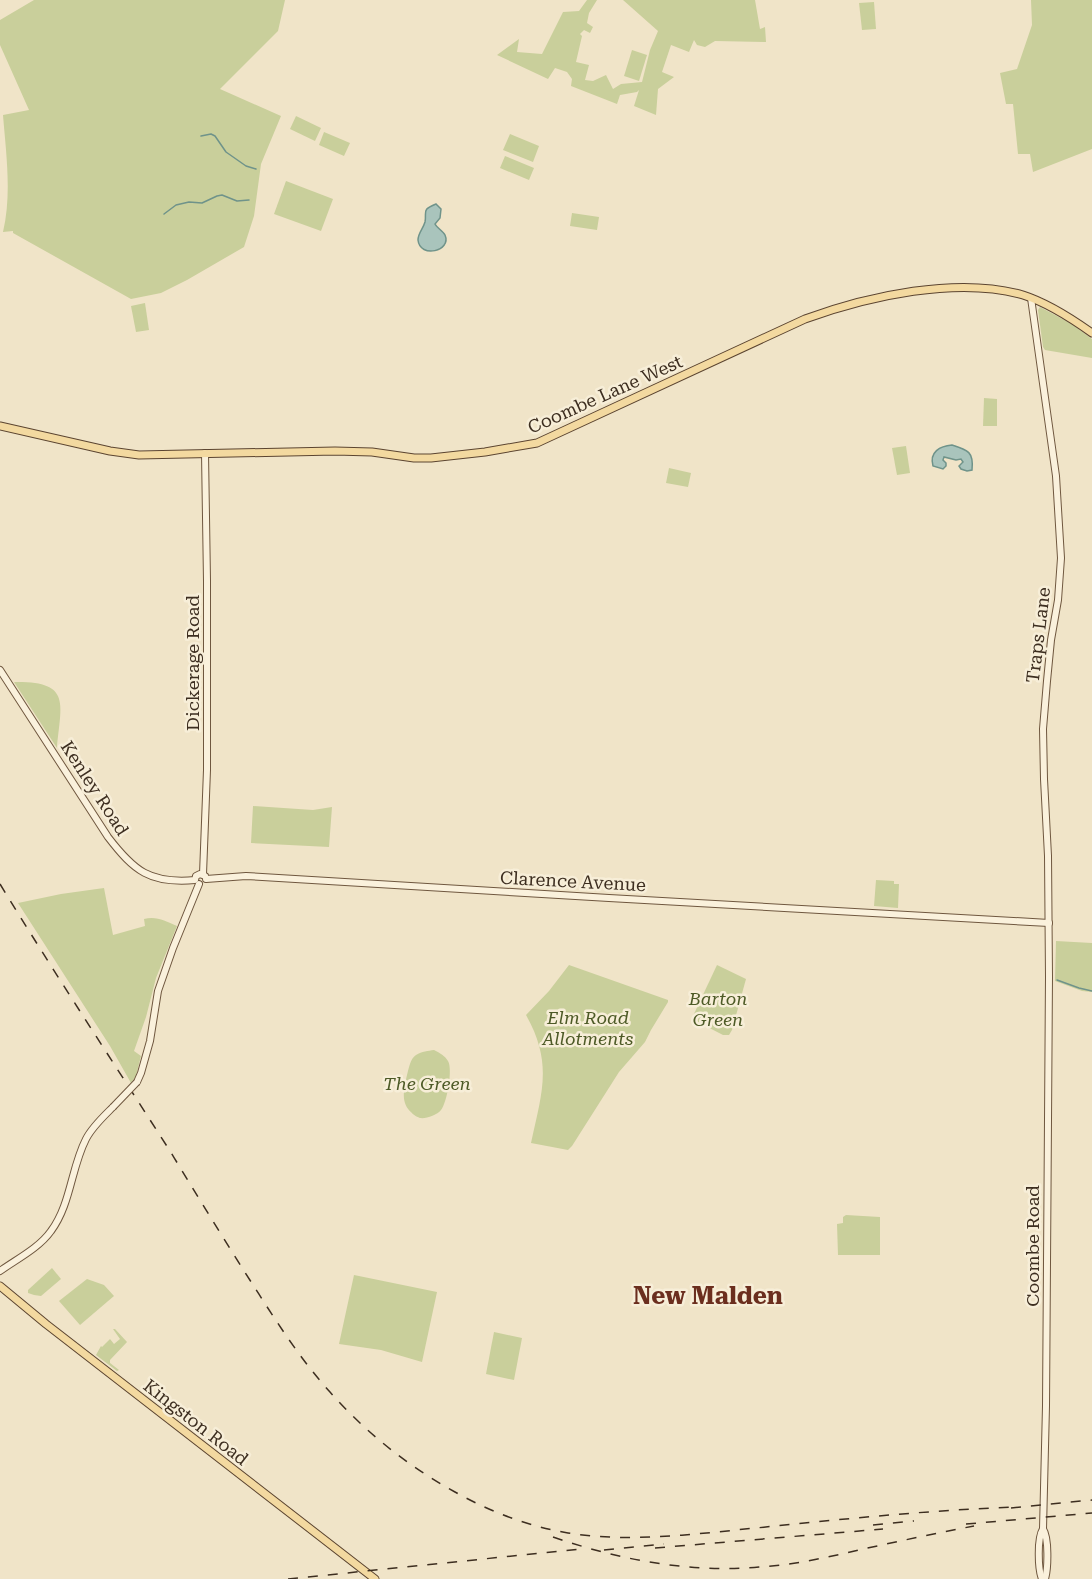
<svg xmlns="http://www.w3.org/2000/svg" width="1092" height="1579" viewBox="0 0 1092 1579" font-family="'Roboto Serif',serif">
<style>
.green{fill:#c9cf9b}
.water{fill:#a9c4bc;stroke:#6f938a;stroke-width:1.5}
.lines{fill:none;stroke-linecap:round;stroke-linejoin:round}
.stream{stroke:#6f938a;stroke-width:1.5}
.secondary-casing{stroke:#6f573f;stroke-width:8}
.primary-casing{stroke:#5b4430;stroke-width:9}
.secondary{stroke:#faf1dc;stroke-width:6}
.primary{stroke:#f3d9a0;stroke-width:7}
.rail{stroke:#3d2e20;stroke-width:1.5;stroke-dasharray:10 10;stroke-linecap:butt}
.secondary-bridge-casing{stroke:#6f573f;stroke-width:8;stroke-linecap:butt}
.secondary-bridge{stroke:#faf1dc;stroke-width:6}
.labels{text-anchor:middle;dominant-baseline:central;stroke-width:5;stroke-linejoin:round;paint-order:stroke}
.street-label{font-size:18px;fill:#3d2e20;stroke:#f7eed8}
.park-label{font-size:18px;font-style:italic;fill:#4d5a26;stroke:#f7eed8}
.district-label{font-size:24px;font-weight:bold;fill:#6b2e1e;stroke:#f7eed8}
</style>
<rect width="100%" height="100%" fill="#f0e4c8"/>
<!-- green -->
<g class="green">
<path d="M34,0H285L278,31L220,89L281,116L261,164L254,216L244,247L187,280L161,293L131,299L13,233V231L3,232C12,194 6,153 3,115L29,110L0,45V20Z"/>
<polygon points="587,0 597,0 589,13 587,23 593,27 590,33 584,30 580,34 582,36 576,62 589,65 585,80 593,81 606,75 613,89 621,84 642,82 650,50 658,31 623,0 755,0 760,29 765,27 766,42 715,41 705,47 697,45 694,40 689,52 671,45 662,72 674,77 658,89 656,115 634,106 639,90 637,92 620,95 617,104 571,86 572,79 567,72 555,68 548,79 497,55 519,39 517,52 542,54 563,12 579,11"/>
<polygon points="1031,0 1092,0 1092,149 1033,172 1030,154 1018,154 1013,104 1006,104 1000,73 1017,69 1032,25"/>
<polygon points="874,2 876,29 862,30 859,3"/>
<polygon points="632,50 647,55 639,81 624,76"/>
<polygon points="296,116 321,128 315,141 290,129"/>
<polygon points="324,132 350,143 344,156 319,145"/>
<polygon points="510,134 539,146 533,162 503,150"/>
<polygon points="505,156 534,168 529,180 500,168"/>
<polygon points="286,181 333,199 321,231 274,214"/>
<polygon points="572,213 599,217 597,230 570,226"/>
<polygon points="145,303 149,330 136,332 131,306"/>
<polygon points="1040,307 1072,324 1092,339 1092,358 1045,350 1043,347 1038,310"/>
<polygon points="984,398 997,399 997,426 983,426"/>
<polygon points="906,446 910,473 897,475 892,448"/>
<polygon points="669,468 691,473 688,487 666,483"/>
<path d="M14,682C72,681 61,703 57,748Z"/>
<polygon points="253,806 313,810 332,807 329,847 251,843"/>
<polygon points="876,880 894,881 894,884 899,884 898,908 874,906"/>
<path d="M104,888L113,935L145,926L144,919C157,916 165,921 177,926L156,978L146,1017L134,1051L141,1056L136,1076L131,1083L110,1046L18,903L61,894Z"/>
<polygon points="1056,941 1092,943 1092,992 1082,991 1055,981"/>
<path d="M569,965L668,1000V1002L651,1030L645,1042L619,1072L572,1146L568,1150L531,1143C542,1092 553,1063 526,1015L549,991Z"/>
<polygon points="717,965 746,979 732,1030 729,1035 723,1035 694,1020 693,1016"/>
<path d="M434,1050C440,1053 445,1056 448,1061C453,1069 447,1103 441,1110C437,1115 426,1119 420,1118C419,1118 412,1114 412,1113C400,1103 404,1089 407,1075C409,1068 410,1059 416,1055C422,1051 428,1051 434,1050Z"/>
<polygon points="846,1215 880,1217 880,1255 838,1255 837,1224 843,1223 843,1217"/>
<polygon points="52,1268 61,1279 41,1296 34,1295 28,1293 28,1290"/>
<polygon points="354,1275 437,1292 422,1362 381,1350 339,1344"/>
<polygon points="87,1279 104,1285 114,1296 80,1325 59,1301"/>
<polygon points="113,1329 115,1329 127,1342 110,1360 110,1363 119,1370 117,1371 96,1355 101,1346 102,1347 110,1339 114,1344 120,1339"/>
<polygon points="494,1332 522,1338 514,1380 486,1374"/>
</g>
<!-- water -->
<g class="water">
<path d="M436,204L441,209L440,218L435,224C437,228 443,231 445,235C452,251 420,259 418,240C418,233 423,229 425,222C427,211 421,210 436,204Z"/>
<path d="M952,445C968,450 974,452 972,470L967,471L961,469L959,466L963,462L961,459L956,460L944,457L943,460L946,463V466L943,469L933,466C929,452 940,446 952,445Z"/>
</g>
<g class="lines">
<!-- stream -->
<g class="stream">
<polyline points="201,136 211,134 215,136 226,152 246,166 256,169"/>
<polyline points="164,214 176,205 189,202 202,203 217,196 222,195 237,201 249,200"/>
<polyline points="1057,980 1079,988 1092,991"/>
</g>
<!-- secondary casing -->
<g class="secondary-casing">
<g id="secondary">
<path d="M1031,298L1056,476L1061,558L1058,600L1051,640L1047,681L1043,729L1044,779L1048,856L1049,977L1046,1406L1043,1529C1037,1538 1038,1569 1042,1579"/>
<path d="M0,670L108,837C134,871 150,884 195,880L196,876L200,874L205,876"/>
<polyline points="203,874 207,770 207,581 205,453"/>
<polyline points="206,879 246,876 609,898 1049,923"/>
<polyline points="137,1082 141,1073 150,1041 158,991 173,948 199,884"/>
<path d="M0,1271C17,1259 39,1248 51,1231C71,1204 71,1168 86,1139C92,1127 103,1117 113,1107"/>
<path d="M1043,1529C1049,1538 1048,1569 1045,1579"/>
</g>
</g>
<!-- primary casing -->
<g class="primary-casing">
<g id="primary">
<path d="M0,426L110,451L139,455L335,451L372,452L414,458H431L485,452L537,443L805,319C868,296 958,276 1023,295C1048,303 1071,318 1092,333"/>
<polyline points="0,1286 46,1324 375,1579"/>
</g>
</g>
<!-- secondary -->
<use href="#secondary" class="secondary"/>
<!-- primary -->
<use href="#primary" class="primary"/>
<!-- rail -->
<g class="rail">
<path d="M0,884C55,974 113,1062 170,1151C198,1197 226,1243 255,1288C278,1324 301,1360 330,1392C365,1432 408,1466 455,1492C491,1512 527,1526 568,1533C630,1543 694,1534 756,1528C843,1519 930,1510 1018,1507"/>
<polyline points="1011,1508 1092,1500"/>
<polyline points="966,1524 1092,1513"/>
<polyline points="873,1525 914,1521"/>
<path d="M553,1537C620,1560 689,1573 759,1567C794,1565 829,1557 863,1549C900,1541 937,1533 974,1526"/>
<polyline points="655,1548 883,1529"/>
<polyline points="604,1550 664,1544"/>
<polyline points="288,1579 581,1549"/>
</g>
<!-- secondary-bridge casing -->
<g class="secondary-bridge-casing">
<polyline id="secondary-bridge" points="113,1107 137,1082"/>
</g>
<!-- secondary-bridge -->
<use href="#secondary-bridge" class="secondary-bridge"/>
</g>
<g class="labels">
<!-- street labels -->
<g class="street-label">
<text transform="translate(605 394) rotate(-24)">Coombe Lane West</text>
<text transform="translate(1038 635) rotate(-83)">Traps Lane</text>
<text transform="translate(192 663) rotate(-90)">Dickerage Road</text>
<text transform="translate(95 788) rotate(57)">Kenley Road</text>
<text transform="translate(573 881) rotate(3)">Clarence Avenue</text>
<text transform="translate(1032 1246) rotate(-90)">Coombe Road</text>
<text transform="translate(196 1422) rotate(38)">Kingston Road</text>
</g>
<!-- park labels -->
<g class="park-label">
<text x="718" y="998">Barton<tspan x="718" dy="21">Green</tspan></text>
<text x="588" y="1017">Elm Road<tspan x="588" dy="21">Allotments</tspan></text>
<text x="427" y="1083">The Green</text>
</g>
<!-- district labels -->
<g class="district-label">
<text x="708" y="1296">New Malden</text>
</g>
</g>
</svg>
